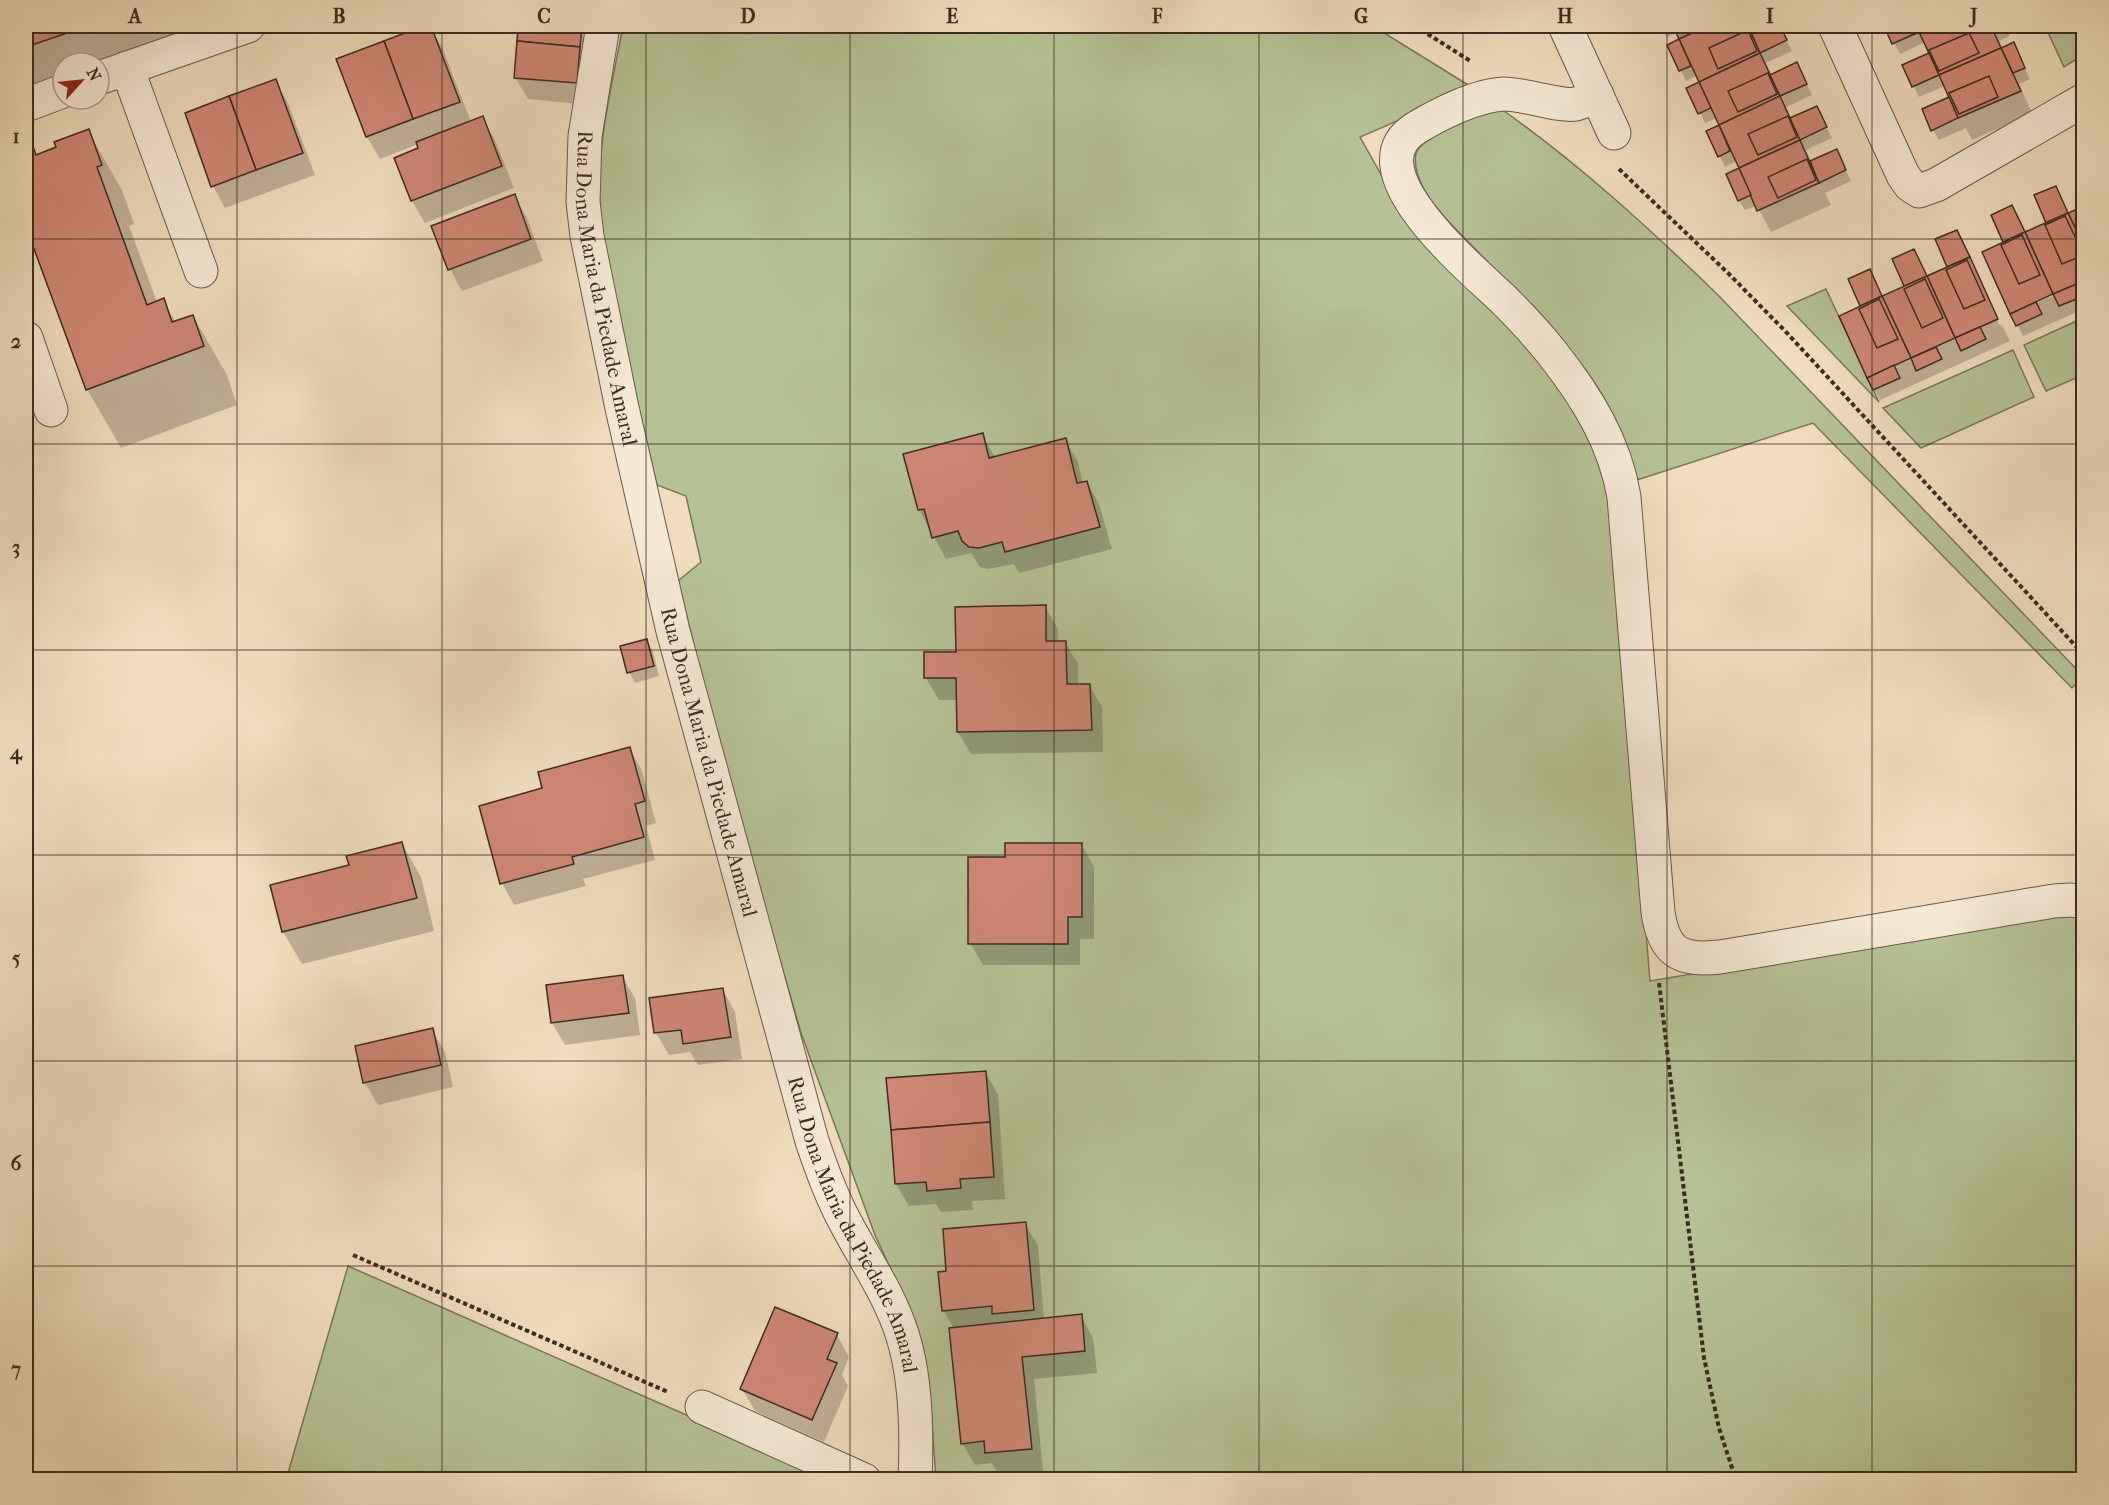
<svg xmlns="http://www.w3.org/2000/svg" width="2109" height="1505" viewBox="0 0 2109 1505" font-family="'IM FELL French Canon',serif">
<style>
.green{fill:#b6c294;stroke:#79765b;stroke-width:1.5}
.shadow{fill:#0003}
.building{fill:#cf8875;stroke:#3c2b22;stroke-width:1.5}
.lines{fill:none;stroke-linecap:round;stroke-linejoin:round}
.minor-casing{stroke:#695849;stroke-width:35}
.path{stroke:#3c2b22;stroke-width:4;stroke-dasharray:4.5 3;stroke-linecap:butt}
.minor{stroke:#f6e9d4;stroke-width:33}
.grid{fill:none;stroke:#3c2b22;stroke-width:1.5;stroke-opacity:0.55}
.labels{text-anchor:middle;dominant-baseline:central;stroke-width:5;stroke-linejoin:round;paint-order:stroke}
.street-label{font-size:21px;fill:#3c2b22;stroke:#f6e9d4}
.neatline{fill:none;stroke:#3c2b22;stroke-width:2}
.grid-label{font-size:20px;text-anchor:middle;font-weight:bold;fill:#3c2b22}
</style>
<rect width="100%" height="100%" fill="#f1ddbd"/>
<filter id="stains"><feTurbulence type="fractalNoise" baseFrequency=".00333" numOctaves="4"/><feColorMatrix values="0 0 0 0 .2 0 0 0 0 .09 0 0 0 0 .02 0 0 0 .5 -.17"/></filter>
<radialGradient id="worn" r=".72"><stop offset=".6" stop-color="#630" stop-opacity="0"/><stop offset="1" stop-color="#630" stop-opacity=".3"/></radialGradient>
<!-- green -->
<g class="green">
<path d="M623,26H1373L1473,88L1360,137L1409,224L1477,292L1551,375L1592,443L1611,504L1650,981L2057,913L2083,919V1479H936L929,1381L922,1342L911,1313L875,1235L801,1033L725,769L678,581L701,562L686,496L657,485C642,420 625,355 613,288C607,262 601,234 600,207C596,146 612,85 623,26Z"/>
<polygon points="2045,26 2071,26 2074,30 2083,26 2083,55 2064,67"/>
<path d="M1497,106C1577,162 1648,227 1718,295L2083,676L2072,688L1813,423L1637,480C1627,440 1610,403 1585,369C1554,328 1516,292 1481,255C1462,235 1441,216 1426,193C1420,183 1413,166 1416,154C1421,135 1479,114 1497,106Z"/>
<polygon points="1826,289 1879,402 1787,306"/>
<polygon points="2083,318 2083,375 2046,391 2024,345"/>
<polygon points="2013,350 2034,397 1921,448 1883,408"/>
<polygon points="348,1266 834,1480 286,1480"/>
</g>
<!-- shadow -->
<g class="shadow">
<polygon points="26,26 289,26 99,92 99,63 63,63 63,99 79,99 26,118"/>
<polygon points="429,26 442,47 471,122 482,118 495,140 514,188 425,223 412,201 396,159 420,149 418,144 380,159 367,137 338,60"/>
<polygon points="520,26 591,26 589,105 528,99 515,77"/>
<polygon points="1660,26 1749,26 1752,33 1768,26 1779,26 1792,51 1766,63 1772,76 1802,74 1812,95 1786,107 1791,119 1822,118 1832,138 1806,150 1811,162 1836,151 1851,181 1825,193 1831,205 1771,232 1757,206 1745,210 1739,200 1740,169 1736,161 1725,167 1708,132 1720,126 1717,118 1705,123 1688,88 1701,83 1697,76 1686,81 1669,45 1681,40 1677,32 1667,37"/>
<polygon points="1885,26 2006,26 2010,36 1999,41 2003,48 2019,55 2030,79 2019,84 2032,113 1972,140 1966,128 1939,140 1933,130 1951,98 1945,86 1919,97 1904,66 1931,54 1925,42 1900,54"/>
<polygon points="2073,26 2084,26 2084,39 2081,40"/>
<polygon points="275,81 288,103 315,175 225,208 213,186"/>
<polygon points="88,131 122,190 134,224 129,226 157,302 163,300 176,323 193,316 227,375 237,405 121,448 87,389 26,223 26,154 33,151 36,156 57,148"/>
<polygon points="2084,175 2084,186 2079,176"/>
<polygon points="514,196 527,218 543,261 462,291 450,269"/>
<polygon points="1937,240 1963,242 1981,279 1978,279 2000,326 2002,325 2010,341 1880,400 1874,389 1862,307 1849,280 1875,281 1883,298 1906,287 1894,260 1914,251 1927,278 1949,268"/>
<polygon points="2084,282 2084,309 2023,336 2012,314"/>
<polygon points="982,435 995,457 1065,440 1078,462 1083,483 1087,482 1099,504 1112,549 1019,573 1014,564 988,569 980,567 971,553 946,559 919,510 905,455"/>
<polygon points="1045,607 1058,629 1058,642 1065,642 1078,664 1078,686 1089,685 1102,707 1103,752 971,754 958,732 958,700 939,700 926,678 958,654"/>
<polygon points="647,641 653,652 659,676 635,683 629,672"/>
<polygon points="630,749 642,771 656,823 646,826 655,860 583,879 586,886 514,905 502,883 544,790"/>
<polygon points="402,844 421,877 434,931 302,964 283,932 272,886 351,866"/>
<polygon points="1082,845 1094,867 1094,939 1080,939 1080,965 983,965 970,943 1007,859"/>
<polygon points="622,976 635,998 640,1035 565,1045 552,1023 547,987"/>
<polygon points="723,990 735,1012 742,1059 698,1065 690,1052 669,1055 656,1033"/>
<polygon points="432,1030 445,1052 453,1087 378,1105 365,1083 357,1047"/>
<polygon points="985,1072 998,1094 1005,1199 972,1201 973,1210 941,1212 936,1204 909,1206 896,1184"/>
<polygon points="1025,1224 1038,1246 1044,1320 1081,1316 1093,1338 1097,1373 1034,1379 1043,1471 999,1475 992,1463 975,1465 962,1443 954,1329 944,1311 948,1273"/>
<polygon points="837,1335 849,1357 842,1375 848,1386 824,1442 755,1411 742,1389"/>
</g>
<!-- building -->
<g class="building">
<polygon points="26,26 88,26 26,47"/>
<polygon points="423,26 431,26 460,102 413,119 384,41"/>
<polygon points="518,26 582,26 580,47 517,41"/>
<polygon points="1673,26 1708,26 1679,39"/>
<polygon points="1708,26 1748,26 1760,53 1699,82 1679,39"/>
<polygon points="1764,26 1780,26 1787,40 1760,53 1751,32"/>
<polygon points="1884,26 1917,26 1919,32 1892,44"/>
<polygon points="1933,26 1991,26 2001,48 1939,75 1919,32"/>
<polygon points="1748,30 1757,51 1718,69 1709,48"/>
<polygon points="1969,33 1979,53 1939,71 1929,50"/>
<polygon points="1679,39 1691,66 1679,71 1667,45"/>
<polygon points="384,41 413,119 366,137 336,59"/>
<polygon points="517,41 580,47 577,83 514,78"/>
<polygon points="2014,42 2025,68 2013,73 2001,48"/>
<polygon points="2001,48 2021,91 1958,118 1939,75"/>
<polygon points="1760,53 1780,96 1719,125 1699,82"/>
<polygon points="1929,53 1939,75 1912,87 1902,65"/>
<polygon points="1797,62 1807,84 1780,96 1770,75"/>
<polygon points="1768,73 1777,94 1738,112 1728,91"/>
<polygon points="1989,76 1998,97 1959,114 1949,93"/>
<polygon points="276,79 303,153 256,170 229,96"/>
<polygon points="1699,82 1711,108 1698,114 1686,88"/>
<polygon points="229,96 256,170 211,187 185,113"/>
<polygon points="1780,96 1800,140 1739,168 1719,125"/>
<polygon points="1949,97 1958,118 1931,131 1922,109"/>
<polygon points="1817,106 1827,127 1800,140 1790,118"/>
<polygon points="483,116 502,166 411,201 394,158 418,148 416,142"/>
<polygon points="1788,116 1797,137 1758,155 1748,134"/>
<polygon points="1719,125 1730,151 1718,157 1706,131"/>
<polygon points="89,129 102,165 97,167 147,305 164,298 172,322 193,315 204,346 86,390 26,227 26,152 34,149 36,155 56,147 54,142"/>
<polygon points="1800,140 1819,183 1757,211 1739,168"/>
<polygon points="1837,149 1846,170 1819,183 1810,161"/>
<polygon points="1807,159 1816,180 1778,198 1768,177"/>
<polygon points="1739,168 1751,195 1738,201 1726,174"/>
<polygon points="2056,186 2068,213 2046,223 2034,195"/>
<polygon points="515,194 531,239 448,270 431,226"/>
<polygon points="2012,205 2025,232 2003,242 1991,215"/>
<polygon points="2084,206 2084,246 2068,213"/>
<polygon points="2068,213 2084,246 2084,281 2053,294 2025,232"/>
<polygon points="2065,216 2084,255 2062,264 2045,225"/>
<polygon points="1957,230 1970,257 1947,267 1935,239"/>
<polygon points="2025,232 2053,294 2010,314 1982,252"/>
<polygon points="2022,235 2040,275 2019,284 2001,245"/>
<polygon points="1914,249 1927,276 1904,286 1892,259"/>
<polygon points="1970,257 1998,319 1955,338 1927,276"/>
<polygon points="1967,260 1985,300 1964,309 1946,270"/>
<polygon points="1870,269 1882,296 1860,306 1848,279"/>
<polygon points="1927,276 1955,338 1911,358 1882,296"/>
<polygon points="1925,279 1943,318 1922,328 1904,289"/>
<polygon points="2079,283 2084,296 2059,306 2053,294"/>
<polygon points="1882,296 1911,358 1867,378 1839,316"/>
<polygon points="1879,299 1898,339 1877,348 1859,309"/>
<polygon points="2036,302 2042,314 2016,326 2010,314"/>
<polygon points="1980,327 1986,339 1961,351 1955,338"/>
<polygon points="1936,347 1942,359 1916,371 1911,358"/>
<polygon points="1894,365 1900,378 1873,390 1867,378"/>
<polygon points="983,433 989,458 1066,438 1077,483 1087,481 1100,527 1005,552 1002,542 979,548 969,547 962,541 958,531 932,538 924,509 918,510 903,454"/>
<polygon points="1046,605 1046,641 1066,641 1067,684 1090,684 1092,730 957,732 956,678 924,678 924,652 956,652 955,607"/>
<polygon points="647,639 654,666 627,673 620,646"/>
<polygon points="630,747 645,801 635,804 644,837 572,857 574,864 500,884 479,806 542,788 538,772"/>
<polygon points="402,842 417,898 282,932 270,885 349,865 346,856"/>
<polygon points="1005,843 1082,843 1082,917 1068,917 1068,944 968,944 968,857 1005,857"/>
<polygon points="623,975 629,1013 551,1023 546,985"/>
<polygon points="723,988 731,1037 683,1044 681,1030 654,1033 649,998"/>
<polygon points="433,1028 441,1065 363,1083 355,1046"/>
<polygon points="986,1071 990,1122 891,1130 886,1078"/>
<polygon points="990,1122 994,1177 960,1179 961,1188 927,1191 926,1182 895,1184 891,1130"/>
<polygon points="1026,1222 1034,1310 992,1314 992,1306 942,1311 938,1272 946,1271 943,1229"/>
<polygon points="775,1307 838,1333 827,1359 837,1363 812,1420 740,1389"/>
<polygon points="1082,1314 1085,1351 1022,1357 1032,1449 985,1453 984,1441 961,1444 949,1328"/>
<polygon points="785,1472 800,1480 781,1480"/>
</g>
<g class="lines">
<!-- minor casing -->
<g class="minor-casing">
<g id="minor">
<path id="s1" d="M603,26L585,136L583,202L587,236L622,408L673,631L812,1141C820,1165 828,1187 839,1210C860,1253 889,1291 903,1337C916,1379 917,1436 915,1480"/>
<polyline points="1565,26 1614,133"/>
<polyline points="1835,26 1903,175 1910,185 1919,191 1936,185 2084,100"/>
<polyline points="127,68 201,271"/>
<polyline points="99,78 248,26"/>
<path d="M1597,95C1590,98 1583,102 1576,104C1560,107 1525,94 1504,94C1477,95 1439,114 1416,128C1349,169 1474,271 1503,299C1520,316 1537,334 1552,353C1586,396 1615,442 1624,497L1658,912C1664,953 1680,961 1720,957L2054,901L2071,900L2084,902"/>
<polyline points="26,105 63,91"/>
<polyline points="26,338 51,410"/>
<polyline points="702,1407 864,1480"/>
</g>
</g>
<!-- path -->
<g class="path">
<polyline points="1415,26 1472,62"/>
<polyline points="1619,169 1729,274 1787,333 2084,655"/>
<polyline points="1659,983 1704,1358 1719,1428 1736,1480"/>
<polyline points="353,1255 668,1392"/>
</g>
<!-- minor -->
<use href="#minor" class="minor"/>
</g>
<!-- grid -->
<path class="grid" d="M237,26V1480M442,26V1480M646,26V1480M850,26V1480M1054,26V1480M1259,26V1480M1463,26V1480M1667,26V1480M1872,26V1480M26,239H2084M26,444H2084M26,650H2084M26,855H2084M26,1061H2084M26,1266H2084"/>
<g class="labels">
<!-- street labels -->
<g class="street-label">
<text stroke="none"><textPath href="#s1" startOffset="266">Rua Dona Maria da Piedade Amaral</textPath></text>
<text stroke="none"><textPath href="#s1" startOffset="752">Rua Dona Maria da Piedade Amaral</textPath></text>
<text stroke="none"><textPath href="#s1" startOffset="1238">Rua Dona Maria da Piedade Amaral</textPath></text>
</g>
</g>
<!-- margin -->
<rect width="2109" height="1505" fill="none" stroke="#f1ddbd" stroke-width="66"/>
<!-- north arrow -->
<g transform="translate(81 81) rotate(63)"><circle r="28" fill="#f6e9d4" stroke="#ac9d8d" stroke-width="1.5"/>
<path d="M0-4.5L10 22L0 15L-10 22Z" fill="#8f2418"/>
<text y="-9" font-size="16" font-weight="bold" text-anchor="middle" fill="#3c2b22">N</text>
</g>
<rect x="33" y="33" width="2043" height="1439" class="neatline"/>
<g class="grid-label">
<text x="135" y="23">A</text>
<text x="339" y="23">B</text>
<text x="544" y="23">C</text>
<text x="748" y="23">D</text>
<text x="952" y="23">E</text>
<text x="1157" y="23">F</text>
<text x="1361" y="23">G</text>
<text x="1565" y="23">H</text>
<text x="1770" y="23">I</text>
<text x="1974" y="23">J</text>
<text x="16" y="143">1</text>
<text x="16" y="348">2</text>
<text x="16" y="554">3</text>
<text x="16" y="759">4</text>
<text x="16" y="965">5</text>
<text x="16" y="1170">6</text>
<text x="16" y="1376">7</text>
</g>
<rect width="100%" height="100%" filter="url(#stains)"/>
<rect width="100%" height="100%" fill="url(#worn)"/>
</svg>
